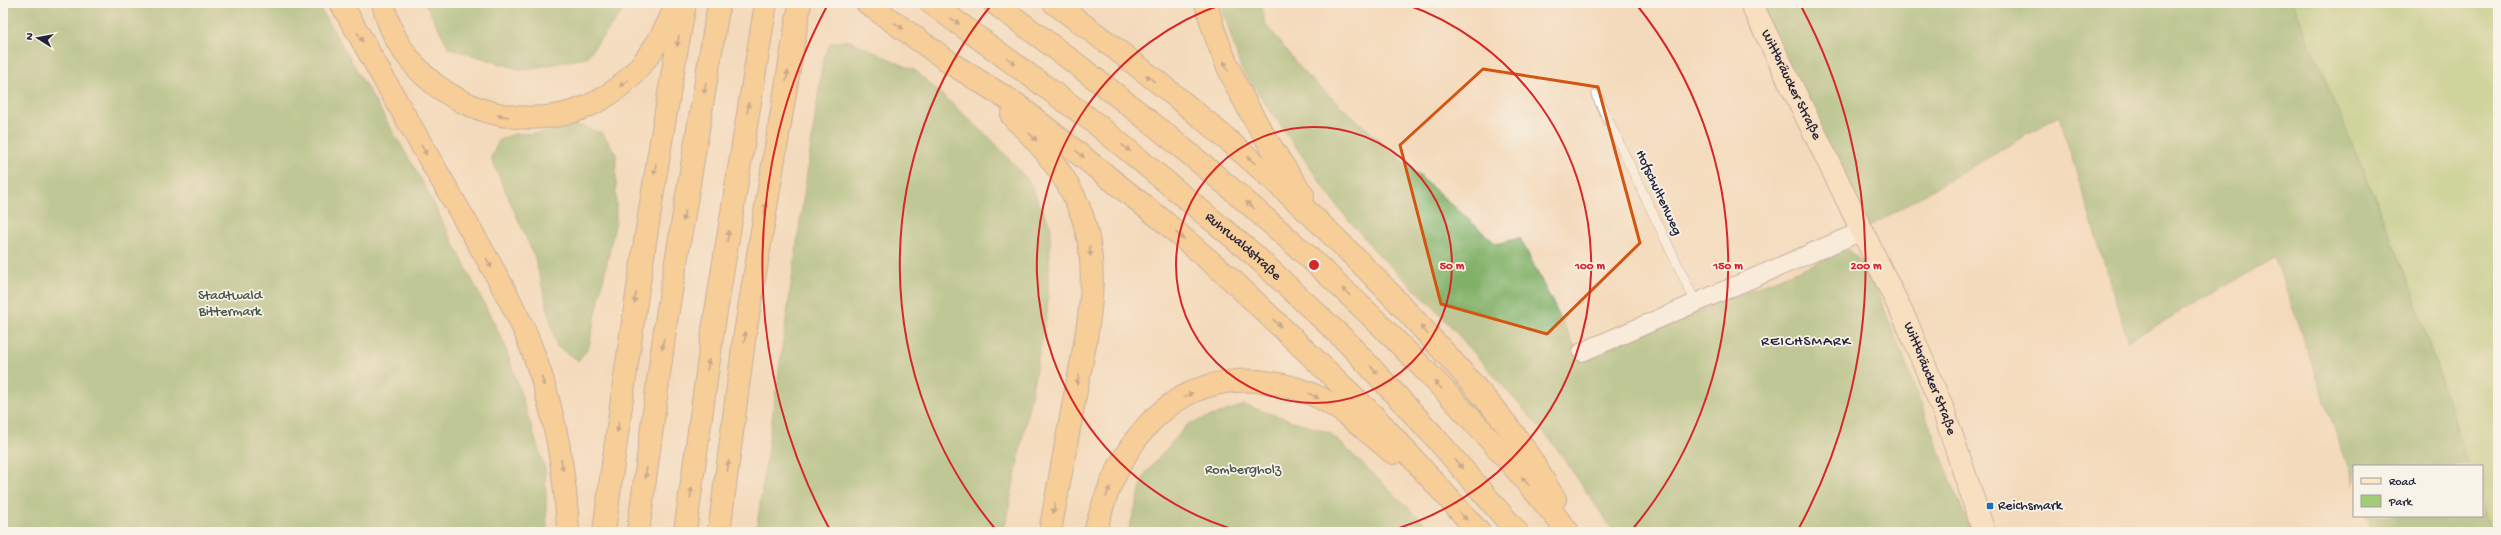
<svg xmlns="http://www.w3.org/2000/svg" width="2501" height="535" viewBox="0 0 2501 535" font-family="'Gochi Hand',sans-serif">
<style>
.green{fill:#a2cc78;stroke:#62775a}
.forest{fill:#81b068;stroke:#526952}
.lines{fill:none;stroke-linecap:round;stroke-linejoin:round}
.lane-casing{stroke:#8b7e7c;stroke-width:10}
.street-casing{stroke:#8b7e7c;stroke-width:20}
.secondary-casing{stroke:#8b7e7c;stroke-width:24}
.highway-casing{stroke:#8b7e7c;stroke-width:24}
.lane{stroke:#fff;stroke-width:9}
.street{stroke:#fff;stroke-width:18}
.secondary{stroke:#fde5c5;stroke-width:22}
.highway{stroke:#fbbd6e;stroke-width:22}
.oneway{fill:#8e7054}
.marked{fill:none;stroke:#d45411;stroke-width:3;stroke-linejoin:round}
.ring{fill:none;stroke:#d62828;stroke-width:2}
.poi-dot{fill:#1f6fb2;stroke:#f7f3e8;stroke-width:1.5}
.labels{text-anchor:middle;dominant-baseline:central;stroke-width:3.5;stroke-linejoin:round;paint-order:stroke}
.street-label{font-size:14px;fill:#22223b;stroke:#f7f3e8}
.park-label{font-size:14px;fill:#48554d;stroke:#f7f3e8}
.poi-label{font-size:14px;fill:#22223b;stroke:#f7f3e8;text-anchor:start}
.neighbourhood-label{font-size:15px;letter-spacing:1px;fill:#22223b;stroke:#f7f3e8}
.centre{fill:#d62828;stroke:#f7f3e8;stroke-width:2}
.ring-label{font-size:12px;text-anchor:middle;font-weight:bold;fill:#d62828;stroke:#f7f3e8;stroke-width:3.5;stroke-linejoin:round;paint-order:stroke}
</style>
<rect width="100%" height="100%" fill="#f7f3e8"/>
<filter id="ink" filterUnits="userSpaceOnUse"><feTurbulence type="fractalNoise" baseFrequency=".025" numOctaves="2"/><feDisplacementMap in="SourceGraphic" scale="8" xChannelSelector="R" yChannelSelector="G"/><feConvolveMatrix kernelMatrix="1 2 1 2 8 2 1 2 1" color-interpolation-filters="sRGB"/></filter>
<filter id="wash" filterUnits="userSpaceOnUse"><feTurbulence type="fractalNoise" baseFrequency=".012" numOctaves="4" result="noise"/><feDisplacementMap in="SourceGraphic" scale="16" xChannelSelector="R" yChannelSelector="G"/><feGaussianBlur stdDeviation="0.9" result="paint"/><feColorMatrix in="noise" values="0 0 0 0 0 0 0 0 0 0 0 0 0 0 0 0 0 1.4 0 .05"/><feComposite in="paint" operator="in"/></filter>
<g filter="url(#wash)">
<rect width="100%" height="100%" fill="#f4dabc"/>
<!-- green -->
<polygon class="green" points="2293,3 2498,3 2498,532 2491,532 2482,505 2482,466 2469,466 2406,274"/>
<!-- forest -->
<g class="forest">
<polygon points="3,3 317,3 421,179 504,343 545,469 547,532 3,532"/>
<polygon points="425,3 626,3 626,7 586,58 522,70 449,48"/>
<polygon points="1221,3 1261,3 1265,23 1306,75 1496,244 1520,238 1581,359 1848,250 1868,267 1971,532 1614,532 1553,443 1439,313 1376,252 1340,210 1241,69"/>
<polygon points="1751,3 2293,3 2406,274 2469,466 2354,466 2354,484 2275,258 2128,341 2059,116 1862,231"/>
<polygon points="848,40 916,71 992,140 1028,180 1051,227 1047,314 1004,532 756,532 823,60 830,43"/>
<polygon points="571,123 602,133 616,154 616,221 589,346 579,361 557,347 535,258 491,158 499,140 514,134 547,133"/>
<polygon points="1244,405 1330,433 1434,532 1128,532 1145,474 1188,424"/>
<polygon points="2482,505 2491,532 2371,532 2365,516 2482,516"/>
</g>
</g>
<g filter="url(#ink)">
<g class="lines">
<!-- lane casing -->
<g class="lane-casing">
<polyline id="lane" points="1596,95 1696,303"/>
</g>
<!-- street casing -->
<g class="street-casing">
<polyline id="street" points="1582,352 1862,231"/>
</g>
<!-- secondary casing -->
<g class="secondary-casing">
<g id="secondary">
<path id="s1" d="M1751,3L1907,323L1944,412L1984,532"/>
</g>
</g>
<!-- highway casing -->
<g class="highway-casing">
<g id="highway">
<path d="M341,3C375,63 409,124 444,184C472,233 502,281 525,332C552,396 565,464 568,532"/>
<path d="M383,3C402,92 506,142 588,106C631,87 660,46 677,3"/>
<polyline points="867,3 952,64 1016,104 1161,219 1233,281 1379,421 1479,532"/>
<path id="s2" d="M931,3L1095,123L1252,253L1347,342L1433,435L1517,532"/>
<path d="M994,3C1205,156 1405,328 1568,532"/>
<path d="M1054,3C1186,99 1312,206 1422,328C1453,362 1485,396 1513,433C1529,454 1541,477 1555,499"/>
<path d="M1206,3C1224,75 1261,134 1303,195"/>
<path d="M1012,116C1039,142 1063,170 1078,205C1105,267 1086,338 1074,401C1066,445 1058,488 1050,532"/>
<path d="M604,532C627,355 653,179 685,3"/>
<polyline points="638,532 666,322 719,3"/>
<polyline points="685,532 713,330 766,3"/>
<polyline points="719,532 745,333 800,3"/>
<path d="M1095,532C1121,430 1187,353 1301,390C1336,401 1365,430 1393,453"/>
</g>
</g>
<!-- lane -->
<use href="#lane" class="lane"/>
<!-- street -->
<use href="#street" class="street"/>
<!-- secondary -->
<use href="#secondary" class="secondary"/>
<!-- highway -->
<use href="#highway" class="highway"/>
</g>
<!-- one-way arrows -->
<defs><path id="oneway-solid" d="M-6-.8H1V-3.2L6.5 0L1 3.2V.8H-6Z"/></defs>
<g class="oneway">
<use href="#oneway-solid" transform="translate(955 21) rotate(36)"/>
<use href="#oneway-solid" transform="translate(899 26) rotate(35)"/>
<use href="#oneway-solid" transform="translate(360 37) rotate(60)"/>
<use href="#oneway-solid" transform="translate(678 41) rotate(100)"/>
<use href="#oneway-solid" transform="translate(1011 61) rotate(36)"/>
<use href="#oneway-solid" transform="translate(1226 66) rotate(-113)"/>
<use href="#oneway-solid" transform="translate(787 76) rotate(-80)"/>
<use href="#oneway-solid" transform="translate(1150 78) rotate(-141)"/>
<use href="#oneway-solid" transform="translate(624 83) rotate(142)"/>
<use href="#oneway-solid" transform="translate(705 88) rotate(99)"/>
<use href="#oneway-solid" transform="translate(748 108) rotate(-81)"/>
<use href="#oneway-solid" transform="translate(503 116) rotate(-171)"/>
<use href="#oneway-solid" transform="translate(1033 137) rotate(44)"/>
<use href="#oneway-solid" transform="translate(1126 148) rotate(39)"/>
<use href="#oneway-solid" transform="translate(424 150) rotate(60)"/>
<use href="#oneway-solid" transform="translate(1080 154) rotate(39)"/>
<use href="#oneway-solid" transform="translate(1251 160) rotate(-140)"/>
<use href="#oneway-solid" transform="translate(655 169) rotate(99)"/>
<use href="#oneway-solid" transform="translate(1250 205) rotate(-140)"/>
<use href="#oneway-solid" transform="translate(765 208) rotate(-81)"/>
<use href="#oneway-solid" transform="translate(684 216) rotate(99)"/>
<use href="#oneway-solid" transform="translate(728 236) rotate(-81)"/>
<use href="#oneway-solid" transform="translate(1180 236) rotate(41)"/>
<use href="#oneway-solid" transform="translate(1090 251) rotate(85)"/>
<use href="#oneway-solid" transform="translate(489 263) rotate(61)"/>
<use href="#oneway-solid" transform="translate(1346 292) rotate(-137)"/>
<use href="#oneway-solid" transform="translate(635 298) rotate(99)"/>
<use href="#oneway-solid" transform="translate(1277 323) rotate(43)"/>
<use href="#oneway-solid" transform="translate(1424 330) rotate(-132)"/>
<use href="#oneway-solid" transform="translate(745 337) rotate(-82)"/>
<use href="#oneway-solid" transform="translate(663 344) rotate(98)"/>
<use href="#oneway-solid" transform="translate(708 365) rotate(-82)"/>
<use href="#oneway-solid" transform="translate(1374 370) rotate(48)"/>
<use href="#oneway-solid" transform="translate(1078 380) rotate(101)"/>
<use href="#oneway-solid" transform="translate(543 381) rotate(73)"/>
<use href="#oneway-solid" transform="translate(1438 385) rotate(-134)"/>
<use href="#oneway-solid" transform="translate(1188 395) rotate(-26)"/>
<use href="#oneway-solid" transform="translate(1314 396) rotate(27)"/>
<use href="#oneway-solid" transform="translate(618 427) rotate(98)"/>
<use href="#oneway-solid" transform="translate(1459 464) rotate(49)"/>
<use href="#oneway-solid" transform="translate(562 465) rotate(80)"/>
<use href="#oneway-solid" transform="translate(728 466) rotate(-82)"/>
<use href="#oneway-solid" transform="translate(646 473) rotate(98)"/>
<use href="#oneway-solid" transform="translate(1525 481) rotate(-131)"/>
<use href="#oneway-solid" transform="translate(1108 492) rotate(-70)"/>
<use href="#oneway-solid" transform="translate(691 493) rotate(-82)"/>
<use href="#oneway-solid" transform="translate(1054 508) rotate(101)"/>
<use href="#oneway-solid" transform="translate(1463 516) rotate(46)"/>
</g>
</g>
<!-- marked area -->
<path d="M0 0H2501V535H0ZM1483,69L1598,87L1640,243L1547,334L1441,304L1400,145Z" fill="#f4dabc" fill-opacity=".55" fill-rule="evenodd"/>
<path class="marked" d="M1483,69L1598,87L1640,243L1547,334L1441,304L1400,145Z"/>
<!-- distance rings -->
<g class="ring">
<circle cx="1314" cy="265" r="138"/>
<path d="M1243 532A276 276 0 0 1 1226 3M1402 3A276 276 0 0 1 1385 532"/>
<path d="M997 531A414 414 0 0 1 992 4M1636 4A414 414 0 0 1 1631 531"/>
<path d="M829 528A552 552 0 0 1 827 6M1801 6A552 552 0 0 1 1799 528"/>
</g>
<!-- markers -->
<rect class="poi-dot" x="1986" y="502" width="8" height="8" rx="2"/>
<g class="labels">
<!-- street labels -->
<g class="street-label">
<text stroke="none"><textPath href="#s1" startOffset="91">Wittbräucker Straße</textPath></text>
<text transform="translate(1658 193) rotate(65)">Hofschultenweg</text>
<text stroke="none"><textPath href="#s2" startOffset="396">Ruhrwaldstraße</textPath></text>
<text stroke="none"><textPath href="#s1" startOffset="416">Wittbräucker Straße</textPath></text>
</g>
<!-- park labels -->
<g class="park-label">
<text x="230" y="296">Stadtwald<tspan x="230" dy="16">Bittermark</tspan></text>
<text x="1243" y="470">Rombergholz</text>
</g>
<!-- poi labels -->
<g class="poi-label">
<text x="1998" y="506">Reichsmark</text>
</g>
<!-- neighbourhood labels -->
<g class="neighbourhood-label">
<text x="1806" y="342">REICHSMARK</text>
</g>
</g>
<circle cx="1314" cy="265" r="6" class="centre"/>
<g class="ring-label">
<text x="1452" y="269">50 m</text>
<text x="1590" y="269">100 m</text>
<text x="1728" y="269">150 m</text>
<text x="1866" y="269">200 m</text>
</g>
<!-- margin -->
<rect width="2501" height="535" fill="none" stroke="#f7f3e8" stroke-width="16"/>
<!-- legend -->
<rect x="2353" y="465" width="130" height="52" fill="#f7f3e8" stroke="#a29fa3"/>
<rect x="2361" y="478" width="20" height="6" fill="#fde5c5" stroke="#a29fa3"/>
<text x="2389" y="485" font-size="12" fill="#22223b">Road</text>
<rect x="2361" y="495" width="20" height="12" fill="#a2cc78" stroke="#a29fa3"/>
<text x="2389" y="505" font-size="12" fill="#22223b">Park</text>
<!-- north arrow -->
<g transform="translate(38 38) rotate(281)" stroke="#f7f3e8" stroke-width="3" paint-order="stroke">
<path d="M0-3L7 15L0 10L-7 15Z" fill="#22223b"/>
<text y="-6" font-size="11" font-weight="bold" text-anchor="middle" fill="#22223b">N</text>
</g>
</svg>
